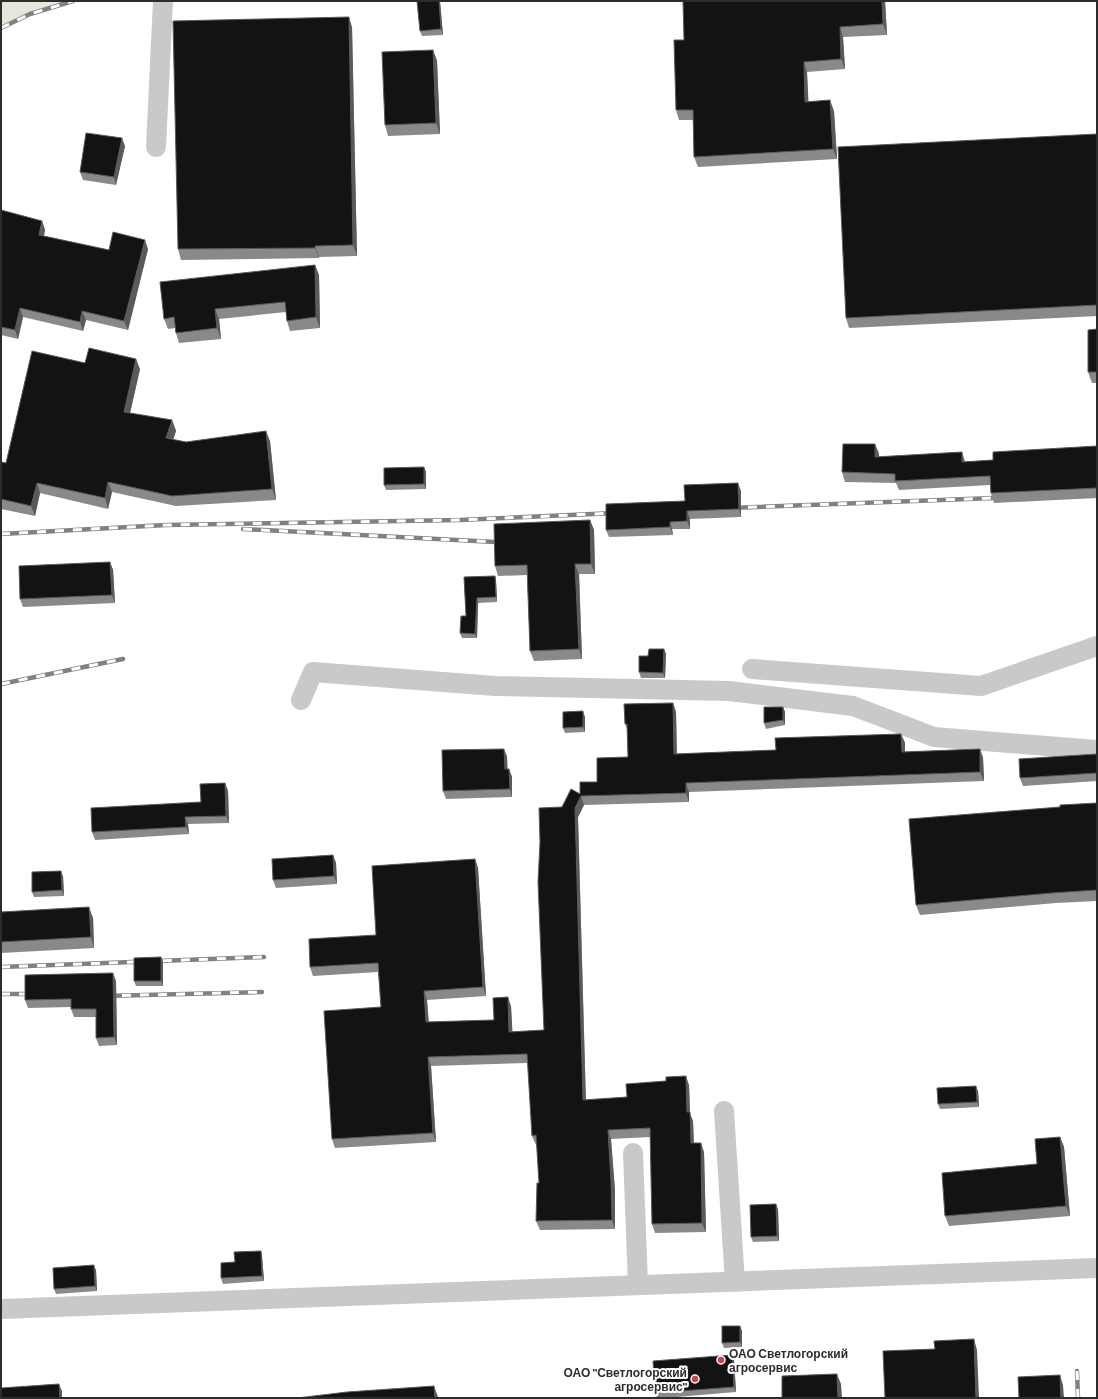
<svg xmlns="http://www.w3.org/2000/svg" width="1098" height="1399" viewBox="0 0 1098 1399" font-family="Barlow,sans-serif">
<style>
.green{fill:#e3e8db}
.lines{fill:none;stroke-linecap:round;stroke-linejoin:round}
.minor{stroke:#c9c9c9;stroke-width:20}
.rail-casing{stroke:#818181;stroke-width:4.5}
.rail{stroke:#fff;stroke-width:3;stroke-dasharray:9;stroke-linecap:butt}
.wall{fill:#898989}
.shaded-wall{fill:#5a5a5a}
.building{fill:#131313;stroke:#5a5a5a}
.poi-dot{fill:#d23f4f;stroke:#fff;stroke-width:1.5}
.labels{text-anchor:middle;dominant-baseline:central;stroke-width:4;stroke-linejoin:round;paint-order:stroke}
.poi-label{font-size:12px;font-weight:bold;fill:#2c2c2c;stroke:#fff;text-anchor:start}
</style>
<rect width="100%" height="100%" fill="#fff"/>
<!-- green -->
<polygon class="green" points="1,1 67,1 1,25"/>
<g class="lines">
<!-- minor -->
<g class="minor">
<polyline points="156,147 163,1"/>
<polyline points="752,669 981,686 1097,646"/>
<polyline points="301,700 313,672 495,686 729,691 853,706 934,737 1097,750"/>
<polyline points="724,1111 735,1282"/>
<polyline points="633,1153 638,1285"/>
<polyline points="1,1309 1097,1268"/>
</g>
<!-- rail casing -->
<g class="rail-casing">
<g id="rail">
<polyline points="1,28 30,14 73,1"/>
<polyline points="730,508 994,498"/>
<polyline points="243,529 495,542"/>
<polyline points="1,534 166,525 460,520 616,513"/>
<polyline points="1,684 123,659"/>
<polyline points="1,967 264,957"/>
<polyline points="1,994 36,994"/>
<polyline points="104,996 262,992"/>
<polyline points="1077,1371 1078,1398"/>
</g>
</g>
<!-- rail -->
<use href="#rail" class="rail"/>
</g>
<!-- wall -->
<g class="wall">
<polygon points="417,1 440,1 443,35 422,36 420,31"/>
<polygon points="885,1 887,35 843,37 845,69 807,72 808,102 834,111 837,159 698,167 694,157 693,120 679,120 676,110 684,40"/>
<polygon points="352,27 357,256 319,257 319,258 181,260 178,249"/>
<polygon points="433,50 437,61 440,134 388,136 385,125"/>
<polygon points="1097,134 1097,316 849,328 846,318"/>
<polygon points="125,146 116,185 83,180 80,172"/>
<polygon points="1,210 42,221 45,230 44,236 109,250 148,249 128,330 86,320 83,331 23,317 18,339 1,335"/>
<polygon points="315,265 319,275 320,328 290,331 287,321 286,312 219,319 221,339 179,343 176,333 175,328 168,329 164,319"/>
<polygon points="1097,329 1097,383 1092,383 1088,372"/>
<polygon points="85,363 140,369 130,413 172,420 176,431 173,440 186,442 270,441 276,500 176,506 112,492 108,509 40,493 35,516 1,509 1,462 6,463"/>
<polygon points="875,444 879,454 879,457 965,462 993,460 1097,446 1097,498 994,503 991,493 990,485 899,490 896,483 845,482 842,472"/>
<polygon points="424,467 426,472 426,489 386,490 384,485"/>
<polygon points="741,491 741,517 690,519 690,529 672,529 673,535 609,537 606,530 685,501"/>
<polygon points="590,520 594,530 595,574 579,574 582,659 534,661 530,651 527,575 498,576 495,566"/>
<polygon points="110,562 113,570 115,603 23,607 20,599"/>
<polygon points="495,576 496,580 497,602 478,603 477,638 462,638 460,633 466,616 464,577"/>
<polygon points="664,649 666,654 665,678 641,678 639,672 648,656"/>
<polygon points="673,703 676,712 677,754 776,750 901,734 905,743 905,752 980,749 983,758 984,781 689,792 689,802 584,805 578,817 586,1100 627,1097 689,1085 690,1114 693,1121 694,1143 704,1152 706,1232 655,1233 652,1224 650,1137 611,1139 615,1191 615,1229 540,1230 536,1221 539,1183 537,1144 536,1145 532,1136 528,1063 431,1066 436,1142 335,1148 332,1139 381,1007 378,972 313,976 310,967 376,935 475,859 478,868 486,996 427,1000 429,1022 494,1020 511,1006 512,1032 544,1030 562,807 597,782 628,757 627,729 625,724"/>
<polygon points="783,707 785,712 785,725 766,729 764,723"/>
<polygon points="585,717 585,732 565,733 563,728"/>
<polygon points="1097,754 1097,781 1023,786 1020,778"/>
<polygon points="507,756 507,769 509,769 512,777 512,797 446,799 443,791"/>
<polygon points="225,783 228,791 229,823 188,824 189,834 95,840 92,832 201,802"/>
<polygon points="1097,803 1097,901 1056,903 920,915 916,905 1060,807"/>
<polygon points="333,855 336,863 337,884 276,888 273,880"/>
<polygon points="63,876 64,896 34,897 32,892"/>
<polygon points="1,912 93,918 94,948 1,953"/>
<polygon points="161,957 163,963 163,986 136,986 134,981"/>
<polygon points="116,981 117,1045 99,1046 96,1038 96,1017 74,1017 71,1009 71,1007 28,1008 25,1000"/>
<polygon points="978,1091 979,1107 940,1109 938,1104"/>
<polygon points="1060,1137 1064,1147 1070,1216 949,1226 945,1216 1037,1164"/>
<polygon points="778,1209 779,1241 753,1242 751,1237"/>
<polygon points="261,1251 262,1256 264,1281 223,1284 221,1278 235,1262"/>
<polygon points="96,1270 97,1291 56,1294 54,1289"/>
<polygon points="740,1326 742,1331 742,1347 724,1348 722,1343"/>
<polygon points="732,1355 734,1360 736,1392 665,1398 657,1398 655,1393"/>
</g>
<!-- shaded-wall -->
<g class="shaded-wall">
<polygon points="439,1 440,1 443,35 441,29"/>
<polygon points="882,1 885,1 887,35 883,24"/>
<polygon points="349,17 352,27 357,256 353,245"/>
<polygon points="840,27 843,37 845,69 841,59"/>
<polygon points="433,50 437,61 440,134 436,123"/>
<polygon points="804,62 807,72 809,112 805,102"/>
<polygon points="830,100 834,111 837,159 833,149"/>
<polygon points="122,138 125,146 116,185 114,177"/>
<polygon points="42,221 45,230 42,244 39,235"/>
<polygon points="145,240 148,249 128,330 124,321"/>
<polygon points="315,246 319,257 319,258 315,248"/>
<polygon points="315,265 319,275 320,328 316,317"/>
<polygon points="20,308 23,317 18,339 15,330"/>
<polygon points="215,309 219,319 221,339 217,328"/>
<polygon points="82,311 86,320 83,331 80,322"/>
<polygon points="136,359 140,369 128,422 124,412"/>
<polygon points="172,420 176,431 170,449 166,438"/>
<polygon points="266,431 270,441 276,500 272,489"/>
<polygon points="875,444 879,454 878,467 875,457"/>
<polygon points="962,452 965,462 962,462"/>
<polygon points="424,467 426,472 426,489 424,484"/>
<polygon points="108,482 112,492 108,509 105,498"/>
<polygon points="37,483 40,493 35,516 31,506"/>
<polygon points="738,483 741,491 741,517 739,509"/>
<polygon points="687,511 690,519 690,529 687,521"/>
<polygon points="590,520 594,530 595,574 591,564"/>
<polygon points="670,522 672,529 673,535 670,527"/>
<polygon points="110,562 113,570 115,603 112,595"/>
<polygon points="575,564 579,574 582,659 579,649"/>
<polygon points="495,576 496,580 497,602 496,597"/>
<polygon points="477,598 478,603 477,638 475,634"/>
<polygon points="664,649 666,654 665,678 663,673"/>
<polygon points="673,703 676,712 677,763 674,754"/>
<polygon points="783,707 785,712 785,725 783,720"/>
<polygon points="583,711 585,717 585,732 583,727"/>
<polygon points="901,734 905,743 905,761 902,752"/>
<polygon points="504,749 507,756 508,777 505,769"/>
<polygon points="980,749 983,758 984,781 980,772"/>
<polygon points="509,769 512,777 512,797 510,789"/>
<polygon points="225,783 228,791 229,823 226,816"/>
<polygon points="686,783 689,792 689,802 686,793"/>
<polygon points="581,796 584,805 578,817 586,1109 583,1100 575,808"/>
<polygon points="185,817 188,824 189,834 186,827"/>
<polygon points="333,855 336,863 337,884 334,876"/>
<polygon points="475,859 478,868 486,996 483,987"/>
<polygon points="61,871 63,876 64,896 62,890"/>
<polygon points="89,907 93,918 94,948 91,937"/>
<polygon points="161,957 163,963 163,986 161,981"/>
<polygon points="113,973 116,981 117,1045 114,1037"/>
<polygon points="424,991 427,1000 429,1031 426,1022"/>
<polygon points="508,997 511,1006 513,1041 509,1032"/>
<polygon points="428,1057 431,1066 436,1142 433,1133"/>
<polygon points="686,1076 689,1085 690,1114 693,1121 694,1152 691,1143 687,1112"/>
<polygon points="976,1086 978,1091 979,1107 977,1102"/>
<polygon points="608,1130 611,1139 615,1191 615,1229 612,1220"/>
<polygon points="1060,1137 1064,1147 1070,1216 1066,1206"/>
<polygon points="701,1143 704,1152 706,1232 702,1223"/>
<polygon points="776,1204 778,1209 779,1241 777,1236"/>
<polygon points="261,1251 262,1256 264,1281 262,1276"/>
<polygon points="94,1265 96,1270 97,1291 95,1286"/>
<polygon points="740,1326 742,1331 742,1347 740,1342"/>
<polygon points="974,1339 977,1350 979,1398 976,1398"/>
<polygon points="732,1355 734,1360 736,1392 734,1387"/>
<polygon points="837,1374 841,1384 842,1398 838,1398"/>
<polygon points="1060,1375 1063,1385 1064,1398 1061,1398"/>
<polygon points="59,1384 62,1391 62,1398 60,1398"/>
<polygon points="434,1386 438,1397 438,1398 435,1398"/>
</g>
<!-- building -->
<g class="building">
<polygon points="417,1 439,1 441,29 420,31"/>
<polygon points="683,1 882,1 883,24 840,27 841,59 804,62 805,102 830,100 833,149 694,157 693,110 676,110 674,40 684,40"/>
<polygon points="349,17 353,245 315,246 315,248 178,249 173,21"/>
<polygon points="433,50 436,123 385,125 382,52"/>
<polygon points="86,133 122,138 114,177 80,172"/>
<polygon points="1097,134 1097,305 846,318 838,147"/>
<polygon points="1,210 42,221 39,235 109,250 113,232 145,240 124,321 82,311 80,322 20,308 15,330 1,327"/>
<polygon points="315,265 316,317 287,321 285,302 215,309 217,328 176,333 174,317 164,319 160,282"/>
<polygon points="1097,329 1097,372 1088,372 1088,330"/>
<polygon points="89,348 136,359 124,412 172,420 166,438 186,442 266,431 272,489 172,496 108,482 105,498 37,483 31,506 1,499 1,462 6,463 32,351 85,363"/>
<polygon points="843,444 875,444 875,457 962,452 962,462 993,460 993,452 1097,446 1097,488 991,493 990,476 895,481 895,474 842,472"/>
<polygon points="424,467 424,484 384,485 384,468"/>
<polygon points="738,483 739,509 687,511 687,521 670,522 670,527 606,530 606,504 685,501 684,485"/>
<polygon points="590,520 591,564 575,564 579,649 530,651 527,565 495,566 494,524"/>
<polygon points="110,562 112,595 20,599 19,566"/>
<polygon points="495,576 496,597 477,598 475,634 460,633 461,616 466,616 464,577"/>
<polygon points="649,649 664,649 663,673 639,672 639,656 648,656"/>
<polygon points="673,703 674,754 776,750 775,738 901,734 902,752 980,749 980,772 686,783 686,793 581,796 575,808 583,1100 627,1097 626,1084 666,1081 666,1077 686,1076 687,1112 690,1112 691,1143 701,1143 702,1223 652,1224 650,1128 608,1130 611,1182 612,1220 536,1221 537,1183 539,1183 536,1135 532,1136 527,1054 428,1057 433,1133 332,1139 324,1011 381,1007 378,963 310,967 309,939 376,935 372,866 475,859 483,987 424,991 426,1022 494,1020 493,998 508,997 509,1032 544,1030 538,882 540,842 539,808 562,807 571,789 580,794 580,782 597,782 597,758 628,757 627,724 625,724 624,704"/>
<polygon points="764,707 783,707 783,720 764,723"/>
<polygon points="583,711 583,727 563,728 563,712"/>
<polygon points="504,749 505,769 509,769 510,789 443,791 442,750"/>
<polygon points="1097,754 1097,773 1020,778 1019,759"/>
<polygon points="225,783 226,816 185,817 186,827 92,832 91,808 201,802 200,784"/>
<polygon points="1097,803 1097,890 1052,893 916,905 909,819 1060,807 1060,805"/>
<polygon points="333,855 334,876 273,880 272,859"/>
<polygon points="61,871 62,890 32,892 32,872"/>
<polygon points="89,907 91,937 1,942 1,912"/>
<polygon points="161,957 161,981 134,981 134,958"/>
<polygon points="113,973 114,1037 96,1038 96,1009 71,1009 71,999 25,1000 25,975"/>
<polygon points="976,1086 977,1102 938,1104 937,1088"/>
<polygon points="1060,1137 1066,1206 945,1216 942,1173 1037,1164 1035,1139"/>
<polygon points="776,1204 777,1236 751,1237 750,1205"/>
<polygon points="261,1251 262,1276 221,1278 221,1263 235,1262 234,1252"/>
<polygon points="94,1265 95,1286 54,1289 53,1268"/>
<polygon points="722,1326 740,1326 740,1342 722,1343"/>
<polygon points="974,1339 976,1398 885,1398 883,1351 935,1349 934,1341"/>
<polygon points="732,1355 734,1387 655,1393 653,1361"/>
<polygon points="837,1374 838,1398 782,1398 782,1376"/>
<polygon points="1060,1375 1061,1398 1019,1398 1018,1377"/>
<polygon points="59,1384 60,1398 1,1398 1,1388"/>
<polygon points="434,1386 435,1398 297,1398 347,1392"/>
</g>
<!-- markers -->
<g class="poi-dot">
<circle cx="721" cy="1360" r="4"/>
<circle cx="695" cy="1379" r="4"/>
</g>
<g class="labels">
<!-- poi labels -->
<g class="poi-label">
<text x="729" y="1353">ОАО Светлогорский<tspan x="729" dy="14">агросервис</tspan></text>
<text x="687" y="1372" text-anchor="end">ОАО "Светлогорский<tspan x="687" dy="14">агросервис"</tspan></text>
</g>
</g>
<!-- border -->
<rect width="1098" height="1399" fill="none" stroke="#2c2c2c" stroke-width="4"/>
</svg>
